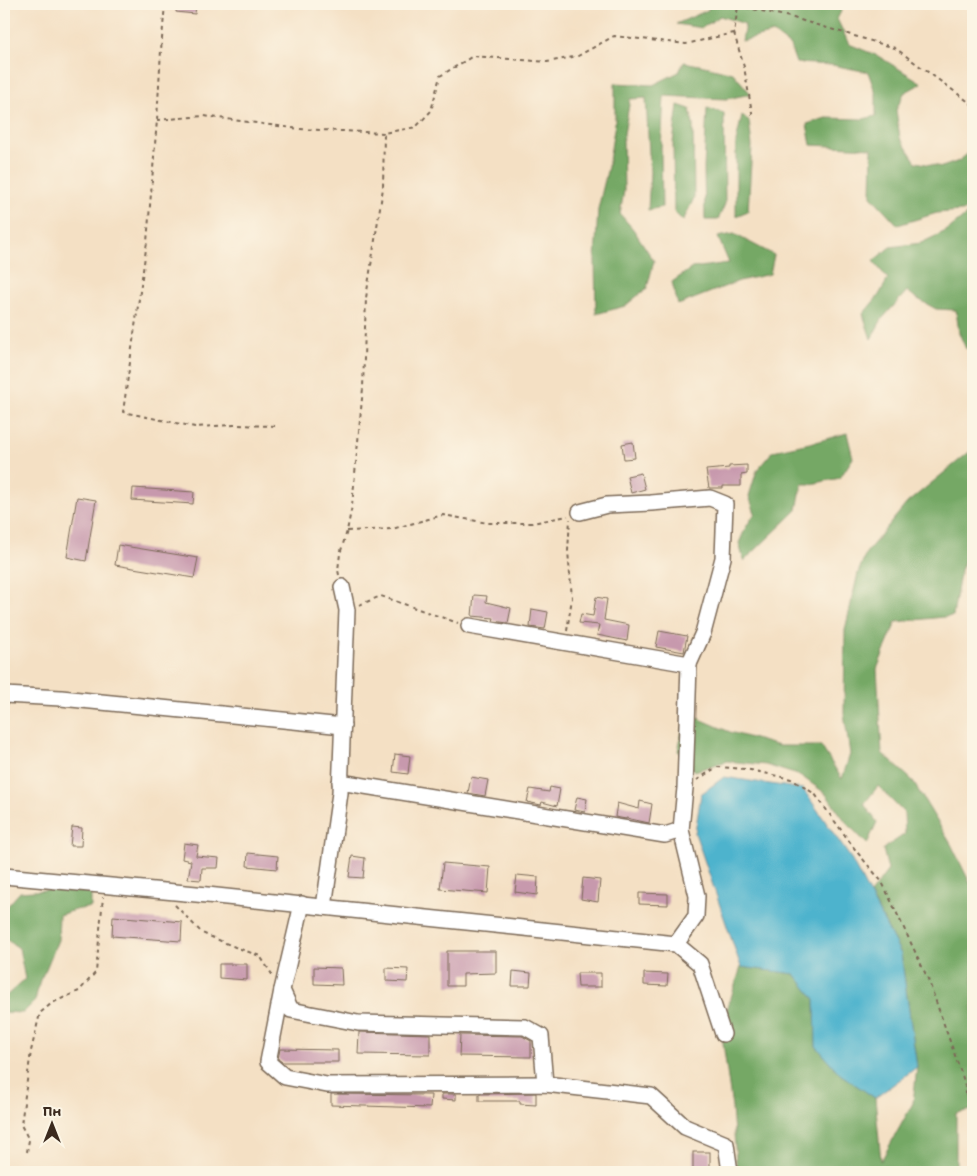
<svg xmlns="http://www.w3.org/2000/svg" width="977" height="1176" viewBox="0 0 977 1176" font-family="'Shantell Sans',sans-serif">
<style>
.forest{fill:#74a865;stroke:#586942}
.water{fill:#4eb3cd;stroke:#446e76}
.building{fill:#c799ad}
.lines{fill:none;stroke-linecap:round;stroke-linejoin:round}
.minor-casing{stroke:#7c6a58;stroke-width:18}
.path{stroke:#7c6a58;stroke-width:2;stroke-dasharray:4 4;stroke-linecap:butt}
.minor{stroke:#fff;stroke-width:15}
</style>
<rect width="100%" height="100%" fill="#fcf5e5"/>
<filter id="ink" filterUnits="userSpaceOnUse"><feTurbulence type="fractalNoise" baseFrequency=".02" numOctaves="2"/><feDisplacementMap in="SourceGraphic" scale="10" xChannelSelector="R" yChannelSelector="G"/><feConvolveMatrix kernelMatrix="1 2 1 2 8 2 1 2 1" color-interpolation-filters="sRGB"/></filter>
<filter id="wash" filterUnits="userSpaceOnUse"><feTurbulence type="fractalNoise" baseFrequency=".0096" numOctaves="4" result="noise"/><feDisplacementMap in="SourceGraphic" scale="20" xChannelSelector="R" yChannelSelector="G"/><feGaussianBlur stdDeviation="1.12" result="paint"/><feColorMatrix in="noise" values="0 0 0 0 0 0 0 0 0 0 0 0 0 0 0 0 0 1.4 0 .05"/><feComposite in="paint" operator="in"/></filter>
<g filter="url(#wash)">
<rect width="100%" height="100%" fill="#f4e0c4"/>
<!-- forest -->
<g class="forest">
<polygon points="709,4 802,4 806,9 808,4 845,4 837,19 849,44 878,56 922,83 904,93 896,110 900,138 916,162 942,167 959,161 973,149 973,344 966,349 959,333 956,310 936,309 916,298 907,291 882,319 871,339 863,314 879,295 888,279 873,261 890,247 921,243 946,231 973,210 937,213 898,225 871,196 872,148 811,145 807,124 826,118 863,119 876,116 876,94 868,72 832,65 796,63 790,46 773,33 742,41 745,24 720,16 702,28 676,24 708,10"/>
<polygon points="684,62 709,67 733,73 751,94 726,99 664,96 661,149 662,207 648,210 650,172 646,98 630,99 623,140 624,191 620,214 633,229 654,261 647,288 625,306 596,314 595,259 598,209 608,167 615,123 615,83 653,85 679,72"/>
<polygon points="678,105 690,109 693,124 694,198 683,221 674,212 673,143"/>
<polygon points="707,108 724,113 725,204 718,220 705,220 704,168"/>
<polygon points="742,115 749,121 752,146 748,211 736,216 736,142"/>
<polygon points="734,234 774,255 770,274 739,281 678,305 672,282 692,268 729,263 718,237"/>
<polygon points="847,433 853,458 840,478 811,484 802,484 797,510 744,561 739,543 746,527 755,513 749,496 757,470 773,451 819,441"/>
<polygon points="973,449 973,538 960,573 953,616 896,622 877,669 882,753 912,780 951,844 973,889 973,1110 956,1113 956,1168 951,1172 737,1172 732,1108 721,1028 741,967 795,974 815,999 816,1046 840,1074 875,1098 881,1161 913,1103 917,1067 901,954 870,894 888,870 883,849 905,834 904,813 878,786 864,804 877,822 867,844 846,822 825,793 801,776 766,765 727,761 695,771 678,751 686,713 730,732 779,746 821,746 842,779 850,754 844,713 845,630 858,573 866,553 907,503"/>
<polygon points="46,890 91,892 91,907 75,910 59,915 58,940 46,969 40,980 35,1001 23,1013 4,1012 4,993 6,996 25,979 19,948 4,938 4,910 20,892"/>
</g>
<!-- water -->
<polygon class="water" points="724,777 803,789 850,857 901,954 917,1067 875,1098 840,1074 816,1046 815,999 795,974 741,967 695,833 701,794"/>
<g id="blocks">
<!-- building -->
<g class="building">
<polygon points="177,4 196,4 195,14 176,12"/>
<polygon points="633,442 635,458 624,459 622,444"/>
<polygon points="747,465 747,474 741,475 741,486 723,486 723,488 709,488 706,470 729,468 729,466"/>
<polygon points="641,473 645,489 631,493 627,476"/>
<polygon points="133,488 194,492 193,504 132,500"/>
<polygon points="77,497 96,500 86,561 67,557"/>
<polygon points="118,545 198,558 194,578 115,565"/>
<polygon points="474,595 487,596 486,602 511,608 508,623 493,621 494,618 472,616"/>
<polygon points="596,597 607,599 604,620 629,625 627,641 597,635 599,625 579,623 581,614 593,616"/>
<polygon points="532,609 548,612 545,629 530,627"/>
<polygon points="659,631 687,636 684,652 656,647"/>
<polygon points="395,754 410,756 408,774 393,772"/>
<polygon points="471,777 488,780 485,796 468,793"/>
<polygon points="550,787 560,789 557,806 542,802 541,805 527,802 530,789 549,792"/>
<polygon points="577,797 587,799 585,812 574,810"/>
<polygon points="640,801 652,804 649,823 626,818 626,819 615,817 617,803 639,809"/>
<polygon points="72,827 82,828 81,846 70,846"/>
<polygon points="184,843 198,845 196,856 219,858 218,868 202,868 201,880 188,879 191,861 182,859"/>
<polygon points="248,853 278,856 277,869 247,866"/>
<polygon points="352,856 365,858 363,878 349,877"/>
<polygon points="443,863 490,867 488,893 440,889"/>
<polygon points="517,875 538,877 537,895 515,892"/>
<polygon points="583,878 600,880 598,902 581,899"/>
<polygon points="639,893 668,894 668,905 639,904"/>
<polygon points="113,916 182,922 181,941 112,936"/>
<polygon points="447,951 496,951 496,973 463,974 463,986 447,986"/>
<polygon points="219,964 247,964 247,980 219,978"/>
<polygon points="314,967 341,968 342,985 314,984"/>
<polygon points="386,968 408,969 407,982 386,981"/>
<polygon points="513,971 531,973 530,986 512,986"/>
<polygon points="577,973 601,973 601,987 578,987"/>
<polygon points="644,973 668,974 667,986 644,985"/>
<polygon points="359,1032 430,1034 430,1055 358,1054"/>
<polygon points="460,1035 522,1036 531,1041 531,1057 459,1056"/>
<polygon points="280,1049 338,1050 338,1062 282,1062 278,1059"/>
<polygon points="536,1093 536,1105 520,1104 520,1101 479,1101 479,1094"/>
<polygon points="331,1094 431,1095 430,1108 331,1105"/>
<polygon points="442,1094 456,1094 456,1100 442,1099"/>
<rect x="693" y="1152" width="17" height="20"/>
</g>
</g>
</g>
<g filter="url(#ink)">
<use href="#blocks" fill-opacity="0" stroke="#7c6a58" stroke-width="1"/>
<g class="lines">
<!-- minor casing -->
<g class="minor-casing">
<g id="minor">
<polyline points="580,512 607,505 651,503 710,498 725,504 723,558 703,633 689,664"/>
<polyline points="469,626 689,664 685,788 681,830 697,896 696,916 676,944"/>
<polyline points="4,695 61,698 343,726"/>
<polyline points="340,782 665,835 681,830"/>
<polyline points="4,876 207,895 676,944 700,964 723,1034"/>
<polyline points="302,904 282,990 291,1010 358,1023 525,1027 541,1036 545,1084"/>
<polyline points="324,907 340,793 347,610 342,587"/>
<polyline points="282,990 268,1062 285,1077 327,1085 545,1084 651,1096 685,1127 726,1144 730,1172"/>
</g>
</g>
<!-- path -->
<g class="path">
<polyline points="165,4 161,50 157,120 147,242 123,412 195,427 234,425 279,426"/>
<polyline points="738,6 790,17 895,48 973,105"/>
<polyline points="734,33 744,67 753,118"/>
<polyline points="157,120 204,116 300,129 384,133"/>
<polyline points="347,531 392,529 443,515 488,523 532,523 568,516"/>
<polyline points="339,575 338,570 340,554 347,531 352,506 363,388 366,298 383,188 384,133 416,127 431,111 440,76 473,56 547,62 578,56 614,36 686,44 734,33 738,6 737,4"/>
<polyline points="359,605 381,596 458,623"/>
<polyline points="567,631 572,598 568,551 570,519"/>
<polyline points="697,780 717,767 746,769 791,779 815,794 857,852 882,882 928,979 964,1081 973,1133"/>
<polyline points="175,905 202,933 235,947 260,956 273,976"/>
<polyline points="27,1152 29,1140 21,1125 31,1051 40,1013 52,1003 79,991 96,972 103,897"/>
<polyline points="973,1172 973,1170"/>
</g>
<!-- minor -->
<use href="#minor" class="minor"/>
</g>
</g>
<!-- margin -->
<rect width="977" height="1176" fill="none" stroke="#fcf5e5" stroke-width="20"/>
<!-- north arrow -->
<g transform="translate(52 1124)" stroke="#fcf5e5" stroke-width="4" paint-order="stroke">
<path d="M0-4L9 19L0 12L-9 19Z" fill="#3b2a1e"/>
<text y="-8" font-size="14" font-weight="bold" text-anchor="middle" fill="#3b2a1e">Пн</text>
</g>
</svg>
